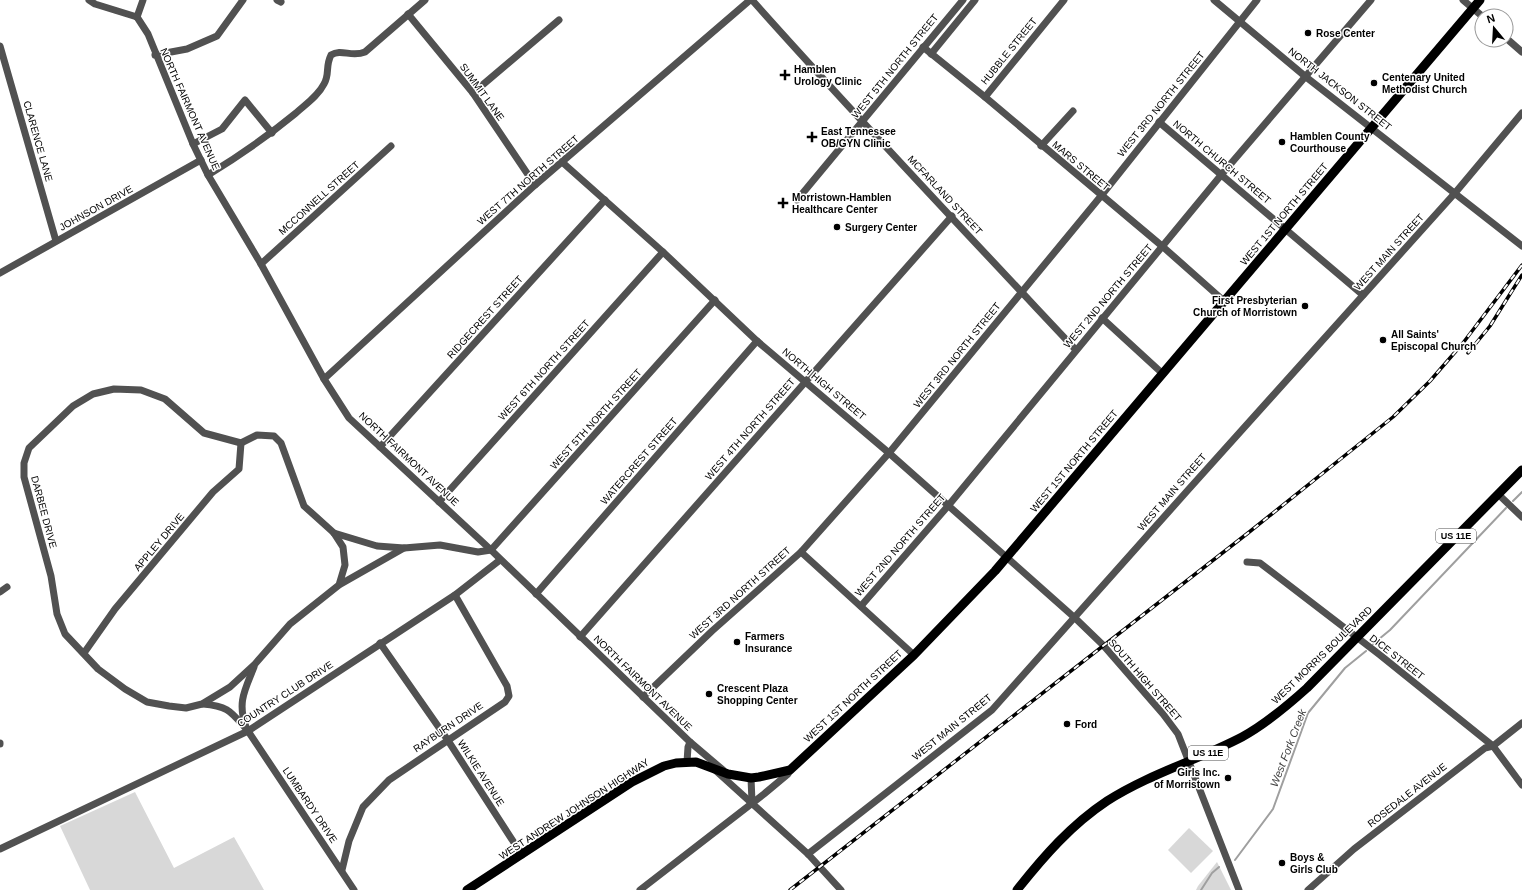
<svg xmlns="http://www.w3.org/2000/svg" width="1522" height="890" viewBox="0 0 1522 890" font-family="Arial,sans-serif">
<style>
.green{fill:#d8d8d8}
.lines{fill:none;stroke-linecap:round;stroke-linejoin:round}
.stream{stroke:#9f9f9f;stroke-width:2}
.minor{stroke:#515151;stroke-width:7}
.major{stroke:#000;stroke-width:9}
.rail-casing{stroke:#000;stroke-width:3.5}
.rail{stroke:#fff;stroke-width:2;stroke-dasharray:6;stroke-linecap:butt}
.poi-dot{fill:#000;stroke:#fff;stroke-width:1.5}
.labels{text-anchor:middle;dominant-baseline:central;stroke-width:3;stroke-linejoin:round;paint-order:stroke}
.shield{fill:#fff;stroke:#4c4c4c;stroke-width:1}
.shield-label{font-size:9px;font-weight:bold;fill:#000}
.poi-label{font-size:10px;font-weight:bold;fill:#000;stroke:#fff;text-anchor:start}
.street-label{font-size:10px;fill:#000;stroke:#fff}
.water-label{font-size:11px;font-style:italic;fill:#404040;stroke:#fff}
</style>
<rect width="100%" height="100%" fill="#fff"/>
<!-- green -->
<g class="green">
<polygon points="135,792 174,868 234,837 264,890 90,890 60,826"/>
<polygon points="1189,828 1213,851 1191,873 1168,850"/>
<polygon points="1217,862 1231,890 1196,890 1198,886"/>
</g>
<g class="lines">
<!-- stream -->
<g class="stream">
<polyline points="1513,501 1522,492"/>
<polyline points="1373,644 1390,630 1506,508"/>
<polyline points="1235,860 1273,809 1308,713 1345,668 1366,651"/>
<polyline points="1201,890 1212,873 1219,867"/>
</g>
<!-- minor -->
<g class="minor">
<polyline points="89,0 95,4 137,17"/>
<polyline points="277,0 281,2"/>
<path d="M752,0C858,119 967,234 1076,350"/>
<polyline points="1214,0 1306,77 1522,246"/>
<polyline points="1463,0 1482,16"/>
<polyline points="408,14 473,93 535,185"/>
<polyline points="137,17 148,34 193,144 208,175 261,264 324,379 349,418 491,550 690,742 723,770"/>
<polyline points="137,17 143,0"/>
<polyline points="1506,38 1522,52"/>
<polyline points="0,46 56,241"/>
<polyline points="923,47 985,97 1162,246 1224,301"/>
<polyline points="931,54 975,0"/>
<polyline points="155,55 187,49 217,36 243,0"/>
<polyline points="473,93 559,20"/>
<polyline points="985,97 1064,0"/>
<polyline points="1159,122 1363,295"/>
<polyline points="193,144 222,129 245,100 272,133"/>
<polyline points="1041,146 1073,111"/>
<polyline points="562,162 663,252 757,341 889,453 1075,618 1103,645 1163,714 1178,734 1239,890"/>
<path d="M208,175C239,156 268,136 296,113C306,104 318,96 324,84C330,74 325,67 331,55C342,48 351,58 365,52L425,0"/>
<polyline points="797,200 963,0"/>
<polyline points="261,264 391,146"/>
<polyline points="0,273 201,160"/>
<polyline points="1102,318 1163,374"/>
<polyline points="324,379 535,185 750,0"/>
<polyline points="380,447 605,200"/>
<polyline points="1498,494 1522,517"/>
<polyline points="439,502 663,252"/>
<polyline points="334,533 377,546 404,548"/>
<polyline points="491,550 715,300"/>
<polyline points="801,552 914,655"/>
<polyline points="1247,562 1260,563 1380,655 1493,746 1522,785"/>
<polyline points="339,585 345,565 343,547 334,533 304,506 281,443 274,436 257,435 241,443 204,433 165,399 141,390 114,389 93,394 73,406 29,448 24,463 24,477 51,576 57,614 65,634 98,669 125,689 147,702 169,706 186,708 202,704 230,687 255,664 290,624 339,585 404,548 440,545 478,552 491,550"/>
<polyline points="0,592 7,587"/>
<polyline points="536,594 757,341"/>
<polyline points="861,606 948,506 1222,174 1371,0"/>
<polyline points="580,637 952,216"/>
<polyline points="380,643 447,739 522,855"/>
<polyline points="84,653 115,609 213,492 239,469 241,443"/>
<polyline points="643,697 712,631 801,552 889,453 1101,196 1257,0"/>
<path d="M203,704C229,706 231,712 248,731L354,890"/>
<path d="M246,727C237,702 245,690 254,667"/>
<polyline points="0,743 0,744"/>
<polyline points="687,762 688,747 690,742"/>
<polyline points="715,770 808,854 841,890"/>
<polyline points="751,778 752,802"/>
<polyline points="0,849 248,731 455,595 500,560"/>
<polyline points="808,854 992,710 1188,490 1455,193 1522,113"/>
<polyline points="342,870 349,841 363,807 389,780 505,702 509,696 507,686 455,595"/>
<polyline points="640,890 764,794 788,774 790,770"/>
<polyline points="1308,890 1354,849 1485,748 1493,746 1522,723"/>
</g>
<!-- major -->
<g class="major">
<polyline points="467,890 632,782 664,766 676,763 696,762 728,774 751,778 759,777 790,770 914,655 995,571 1480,0"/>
<path d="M1017,890C1044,856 1071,825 1107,801C1149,774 1198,760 1242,737C1266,724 1287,706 1307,688L1522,470"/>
</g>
<!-- rail casing -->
<g class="rail-casing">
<g id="rail">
<polyline points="1468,353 1490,326 1522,275"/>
<polyline points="790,890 1248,533 1393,417 1430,381 1463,343 1522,265"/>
</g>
</g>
<!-- rail -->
<use href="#rail" class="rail"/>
</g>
<!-- markers -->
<g class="poi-dot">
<circle cx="1308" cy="33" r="4"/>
<path d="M783 69h4v4h4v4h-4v4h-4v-4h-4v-4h4z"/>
<circle cx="1374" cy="83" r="4"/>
<path d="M810 131h4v4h4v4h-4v4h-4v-4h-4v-4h4z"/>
<circle cx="1282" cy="142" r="4"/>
<path d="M781 197h4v4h4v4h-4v4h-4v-4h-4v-4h4z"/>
<circle cx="837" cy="227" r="4"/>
<circle cx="1305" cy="306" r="4"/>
<circle cx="1383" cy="340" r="4"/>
<circle cx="737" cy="642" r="4"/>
<circle cx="709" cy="694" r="4"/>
<circle cx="1067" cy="724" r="4"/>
<circle cx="1228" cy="778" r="4"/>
<circle cx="1282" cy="863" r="4"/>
</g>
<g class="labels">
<!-- shield labels -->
<g class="shield">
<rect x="1436" y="529" width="40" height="14" rx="3"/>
<rect x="1188" y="746" width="40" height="14" rx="3"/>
</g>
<g class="shield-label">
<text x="1456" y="536">US 11E</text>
<text x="1208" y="753">US 11E</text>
</g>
<!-- poi labels -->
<g class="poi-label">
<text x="1316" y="33">Rose Center</text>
<text x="794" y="69">Hamblen<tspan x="794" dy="12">Urology Clinic</tspan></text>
<text x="1382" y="77">Centenary United<tspan x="1382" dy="12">Methodist Church</tspan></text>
<text x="821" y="131">East Tennessee<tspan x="821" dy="12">OB/GYN Clinic</tspan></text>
<text x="1290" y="136">Hamblen County<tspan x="1290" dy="12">Courthouse</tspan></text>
<text x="792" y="197">Morristown-Hamblen<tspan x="792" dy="12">Healthcare Center</tspan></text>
<text x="845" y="227">Surgery Center</text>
<text x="1297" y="300" text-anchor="end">First Presbyterian<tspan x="1297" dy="12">Church of Morristown</tspan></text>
<text x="1391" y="334">All Saints'<tspan x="1391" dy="12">Episcopal Church</tspan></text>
<text x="745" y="636">Farmers<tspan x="745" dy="12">Insurance</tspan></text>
<text x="717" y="688">Crescent Plaza<tspan x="717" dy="12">Shopping Center</tspan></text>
<text x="1075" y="724">Ford</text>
<text x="1220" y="772" text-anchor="end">Girls Inc.<tspan x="1220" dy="12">of Morristown</tspan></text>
<text x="1290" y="857">Boys &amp;<tspan x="1290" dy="12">Girls Club</tspan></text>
</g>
<!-- street labels -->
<g class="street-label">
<text transform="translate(1009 51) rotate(-51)">HUBBLE STREET</text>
<text transform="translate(895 66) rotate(-51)">WEST 5TH NORTH STREET</text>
<text transform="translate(1340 89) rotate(38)">NORTH JACKSON STREET</text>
<text transform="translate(482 92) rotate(54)">SUMMIT LANE</text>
<text transform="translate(1161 104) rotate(-51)">WEST 3RD NORTH STREET</text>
<text transform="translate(190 109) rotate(66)">NORTH FAIRMONT AVENUE</text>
<text transform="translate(38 141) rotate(74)">CLARENCE LANE</text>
<text transform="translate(1222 162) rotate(40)">NORTH CHURCH STREET</text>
<text transform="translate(1081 166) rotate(40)">MARS STREET</text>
<text transform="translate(528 180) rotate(-41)">WEST 7TH NORTH STREET</text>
<text transform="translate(945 195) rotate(47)">MCFARLAND STREET</text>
<text transform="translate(319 198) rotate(-42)">MCCONNELL STREET</text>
<text transform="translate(96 208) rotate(-29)">JOHNSON DRIVE</text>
<text transform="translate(1284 214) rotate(-50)">WEST 1ST NORTH STREET</text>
<text transform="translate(1389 252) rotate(-48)">WEST MAIN STREET</text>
<text transform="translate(1108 296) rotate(-50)">WEST 2ND NORTH STREET</text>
<text transform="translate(485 317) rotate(-48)">RIDGECREST STREET</text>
<text transform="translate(957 355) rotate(-51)">WEST 3RD NORTH STREET</text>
<text transform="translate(544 370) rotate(-48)">WEST 6TH NORTH STREET</text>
<text transform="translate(824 384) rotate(40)">NORTH HIGH STREET</text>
<text transform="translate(596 419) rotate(-48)">WEST 5TH NORTH STREET</text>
<text transform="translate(750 429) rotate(-49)">WEST 4TH NORTH STREET</text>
<text transform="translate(409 459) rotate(43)">NORTH FAIRMONT AVENUE</text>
<text transform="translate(639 461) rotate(-49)">WATERCREST STREET</text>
<text transform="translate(1074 461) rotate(-50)">WEST 1ST NORTH STREET</text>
<text transform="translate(1172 492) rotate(-49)">WEST MAIN STREET</text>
<text transform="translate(44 512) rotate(75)">DARBEE DRIVE</text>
<text transform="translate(159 542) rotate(-50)">APPLEY DRIVE</text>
<text transform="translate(900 545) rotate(-49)">WEST 2ND NORTH STREET</text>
<text transform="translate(740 593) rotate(-42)">WEST 3RD NORTH STREET</text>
<text transform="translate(1322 655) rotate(-44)">WEST MORRIS BOULEVARD</text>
<text transform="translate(1397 657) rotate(38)">DICE STREET</text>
<text transform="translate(1145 680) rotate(49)">SOUTH HIGH STREET</text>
<text transform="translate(643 683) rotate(44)">NORTH FAIRMONT AVENUE</text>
<text transform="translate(285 694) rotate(-33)">COUNTRY CLUB DRIVE</text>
<text transform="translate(853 696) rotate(-43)">WEST 1ST NORTH STREET</text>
<text transform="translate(448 727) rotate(-34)">RAYBURN DRIVE</text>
<text transform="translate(952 727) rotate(-39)">WEST MAIN STREET</text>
<text transform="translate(481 773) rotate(57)">WILKIE AVENUE</text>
<text transform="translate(1407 795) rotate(-38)">ROSEDALE AVENUE</text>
<text transform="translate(310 805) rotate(56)">LUMBARDY DRIVE</text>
<text transform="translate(574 809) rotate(-33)">WEST ANDREW JOHNSON HIGHWAY</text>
</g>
<!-- water labels -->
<g class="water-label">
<text transform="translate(1288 748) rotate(-69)">West Fork Creek</text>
</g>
</g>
<!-- north arrow -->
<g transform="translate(1494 28) rotate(342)"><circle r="19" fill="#ffffff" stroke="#999999"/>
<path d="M0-3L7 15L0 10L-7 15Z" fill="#000000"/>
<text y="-6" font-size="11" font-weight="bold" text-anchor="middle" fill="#000000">N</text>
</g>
</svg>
